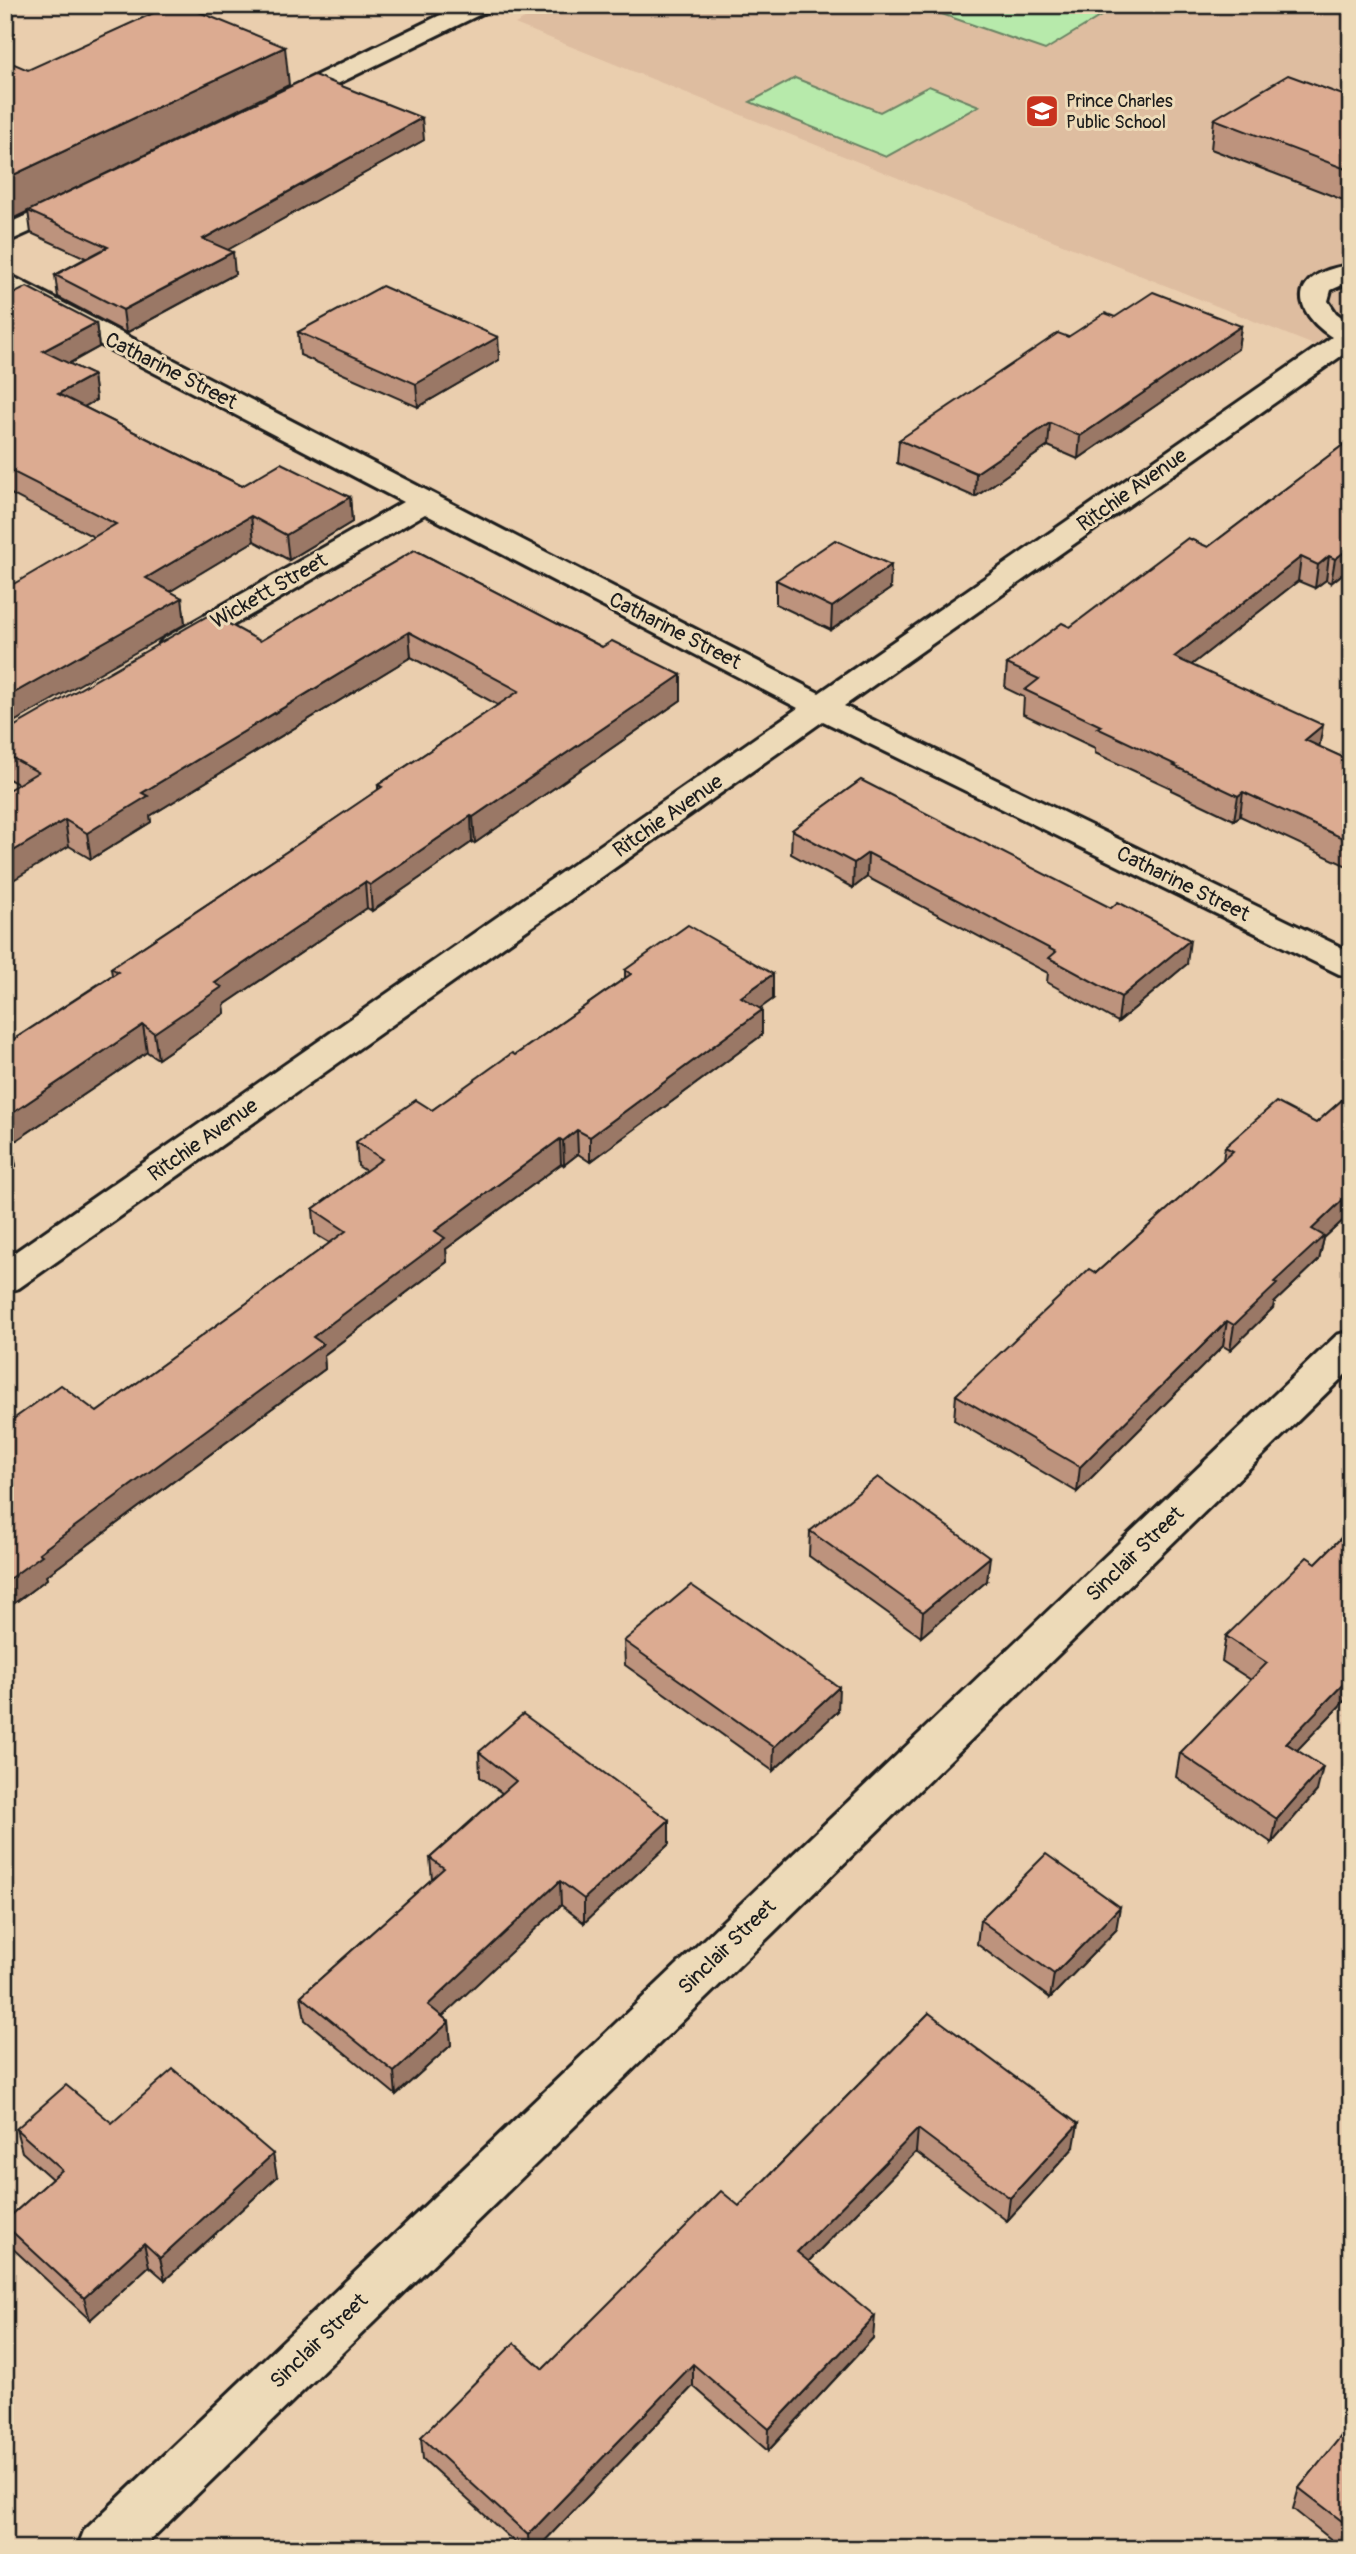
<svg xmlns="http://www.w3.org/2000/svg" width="1356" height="2554" viewBox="0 0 1356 2554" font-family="Pangolin,sans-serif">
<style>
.built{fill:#debda0}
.green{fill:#b7eaab;stroke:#6a8364;stroke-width:2}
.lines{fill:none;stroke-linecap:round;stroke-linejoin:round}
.minor-casing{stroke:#1c1c1c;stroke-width:6}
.minor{fill:#eddab8;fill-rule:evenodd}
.wall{fill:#bd937d;stroke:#1c1c1c;stroke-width:2}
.shaded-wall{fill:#9a7866;stroke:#1c1c1c;stroke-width:2}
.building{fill:#dcab91;stroke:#1c1c1c;stroke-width:2}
.labels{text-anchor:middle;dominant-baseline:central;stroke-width:6;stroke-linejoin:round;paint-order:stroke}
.far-poi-label{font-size:18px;fill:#1c1c1c;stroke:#eddab8;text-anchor:start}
.street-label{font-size:21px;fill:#1c1c1c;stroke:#eddab8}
</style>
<rect width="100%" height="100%" fill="#eaceae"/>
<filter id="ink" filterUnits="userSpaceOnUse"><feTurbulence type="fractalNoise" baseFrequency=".0143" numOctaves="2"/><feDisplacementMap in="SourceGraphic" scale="14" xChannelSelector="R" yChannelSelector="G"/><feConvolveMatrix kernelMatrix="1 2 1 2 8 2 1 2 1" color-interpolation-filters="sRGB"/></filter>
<g filter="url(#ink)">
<!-- built -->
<polygon class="built" points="551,5 1351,5 1351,360 515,24"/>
<!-- green -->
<g class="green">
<polygon points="916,5 1119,5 1045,50"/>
<polygon points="795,78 880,112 929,86 979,106 886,157 750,102"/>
</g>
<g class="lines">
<!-- minor casing -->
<g class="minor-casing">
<g id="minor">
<polygon points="461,5 493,5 489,10 290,107 281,110 272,107 268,102 272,97"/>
<polygon points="76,193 85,195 89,201 85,207 5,243 5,225"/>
<path d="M1351,264V281L1331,290L1328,301L1336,313L1351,324V349L844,706L1351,952V977L1339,974L823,721L19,1288L5,1292V1259L798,708L425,514L185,653L174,655L163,653L158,646L163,639L403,502L5,295V276L15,278L819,693L1332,337C1311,324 1287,296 1314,277C1325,269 1339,267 1351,264Z"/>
<polygon points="1351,1331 1351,1369 141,2549 77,2549 84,2531 1337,1335"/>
</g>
</g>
<!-- minor -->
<use href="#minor" class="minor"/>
</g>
<!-- wall -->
<g class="wall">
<polygon points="1351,98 1351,203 1211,149 1214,119"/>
<polygon points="424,140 227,250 235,274 126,333 58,297 55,275 86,258 31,233 28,211"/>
<polygon points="5,298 96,323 99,347 69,364 93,375 96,400 84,407 242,486 350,497 352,522 289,560 254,541 170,591 182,598 185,624 94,537 5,491"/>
<polygon points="1115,317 1241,326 1238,349 1078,459 1048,446 975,497 897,463 899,440 1068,337"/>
<polygon points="298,332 498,337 499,360 418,407 300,355"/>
<polygon points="1351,439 1351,567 1331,583 1326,580 1315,588 1298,581 1191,665 1319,747 1351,761 1351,868 1240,816 1234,820 1171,790 1171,788 1095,753 1095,748 1023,714 1024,697 1005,688 1007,664 1208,547"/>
<polygon points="415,550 602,647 681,675 681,700 475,843 472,842 372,911 367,908 224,1005 225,1013 158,1059 147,1052 11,1144 16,1166 5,1173 5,1045 112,975 111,968 298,844 378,790 378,785 498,705 411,657 150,816 151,822 91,859 69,846 18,784 5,777 5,729 13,727 260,641"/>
<polygon points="776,580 890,589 831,630 776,604"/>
<polygon points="861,780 1187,964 1118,1022 1047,982 1048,973 867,877 853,888 791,854 792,830"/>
<polygon points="625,970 773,999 759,1008 762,1035 590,1162 578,1154 564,1165 561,1164 446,1249 447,1262 324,1355 325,1369 46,1576 47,1579 5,1610 5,1425 97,1412 330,1243 315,1234 313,1209 366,1171 358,1166 356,1142 432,1110 515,1055 625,978"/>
<polygon points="1351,1092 1351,1213 1324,1238 1319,1260 1274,1303 1273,1308 1230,1350 1223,1346 1077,1492 954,1420 956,1395 1096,1273 1223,1160 1225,1147 1316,1123"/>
<polygon points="1351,1528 1351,1694 1297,1750 1317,1791 1272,1843 1176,1777 1180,1753 1251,1680 1222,1661 1226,1636 1316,1563"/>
<polygon points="810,1531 987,1581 921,1637 809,1556"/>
<polygon points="624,1641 838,1711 773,1771 625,1665"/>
<polygon points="479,1752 669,1820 669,1844 584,1923 561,1905 442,2016 449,2022 451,2045 396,2095 305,2020 301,1996 432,1879 430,1858 502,1793 480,1777"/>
<polygon points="980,1920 1116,1930 1050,1998 977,1944"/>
<polygon points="929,2013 1074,2147 1007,2221 916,2152 808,2262 873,2338 768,2451 693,2386 537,2549 522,2549 423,2459 421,2437 543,2369 739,2206"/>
<polygon points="112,2123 277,2177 165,2280 149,2266 90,2320 9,2245 5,2232 5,2221 52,2179 22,2152 16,2129"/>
<polygon points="1351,2426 1351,2549 1343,2549 1293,2509 1299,2488"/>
</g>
<!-- shaded-wall -->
<g class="shaded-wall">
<polygon points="285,47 289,85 6,222 5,179"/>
<polygon points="422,118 424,140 206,262 203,239"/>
<polygon points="233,252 235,274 126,333 123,310"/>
<polygon points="96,323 99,347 46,376 43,351"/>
<polygon points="1241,326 1238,349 1078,459 1080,436"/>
<polygon points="498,337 499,360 418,407 416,384"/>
<polygon points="93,375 96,400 62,419 58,394"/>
<polygon points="1050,423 1048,446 975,497 976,473"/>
<polygon points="350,497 352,522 289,560 286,535"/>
<polygon points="251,516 254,541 149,604 146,578"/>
<polygon points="1351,547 1351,567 1331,583 1335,559"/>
<polygon points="1329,556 1326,580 1315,588 1318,565"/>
<polygon points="1301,557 1298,581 1171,681 1174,657"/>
<polygon points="891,565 890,589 831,630 832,607"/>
<polygon points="182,598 185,624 5,727 5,698"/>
<polygon points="409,632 411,657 150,816 151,822 91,859 87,833 142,793"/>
<polygon points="681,675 681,700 475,843 473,817"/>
<polygon points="1323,725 1319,749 1305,740"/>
<polygon points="1243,792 1240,816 1234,820 1238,796"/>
<polygon points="471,816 472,842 372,911 370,885"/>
<polygon points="65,820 69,846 5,885 5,856"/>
<polygon points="868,853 867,877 853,888 854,863"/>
<polygon points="365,882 367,908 224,1005 225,1013 158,1059 154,1033 215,983"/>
<polygon points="1190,940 1187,964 1118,1022 1121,997"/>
<polygon points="773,974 773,999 741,1022 741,997"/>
<polygon points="762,1010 762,1035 590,1162 590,1137"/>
<polygon points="143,1025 147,1052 11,1144 16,1166 5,1173 5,1118"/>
<polygon points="577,1130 578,1154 564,1165 563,1141"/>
<polygon points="560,1139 561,1164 446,1249 447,1262 324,1355 325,1369 46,1576 47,1579 5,1610 5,1582 39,1553 313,1337 435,1231"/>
<polygon points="1351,1192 1351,1213 1324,1238 1319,1260 1274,1303 1273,1308 1230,1350 1234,1325 1274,1282 1312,1229"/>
<polygon points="1227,1321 1223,1346 1077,1492 1080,1467"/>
<polygon points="990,1557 987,1581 921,1637 923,1612"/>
<polygon points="1351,1676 1351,1694 1281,1767 1286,1743"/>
<polygon points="839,1687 838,1711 773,1771 774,1747"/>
<polygon points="1323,1767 1317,1791 1272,1843 1277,1819"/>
<polygon points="669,1820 669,1844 584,1923 584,1899"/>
<polygon points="560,1881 561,1905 430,2028 428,2005"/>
<polygon points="1120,1907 1116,1930 1050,1998 1054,1974"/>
<polygon points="449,2022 451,2045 396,2095 394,2072"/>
<polygon points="1078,2124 1074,2147 1007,2221 1010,2198"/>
<polygon points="918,2129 916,2152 795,2275 797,2252"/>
<polygon points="273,2154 277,2177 165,2280 160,2258"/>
<polygon points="144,2243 149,2266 90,2320 84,2298"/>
<polygon points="875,2316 873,2338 768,2451 769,2429"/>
<polygon points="693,2364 693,2386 537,2549 529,2549 528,2535"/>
</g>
<!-- building -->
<g class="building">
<polygon points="171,5 182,5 285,47 5,179 5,60 28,70"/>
<polygon points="314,75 422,118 203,239 233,252 123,310 55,275 108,247 28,211"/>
<polygon points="1288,75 1351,98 1351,171 1214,119"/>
<polygon points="382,286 498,337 416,384 298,332"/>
<polygon points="27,287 96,323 43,351 93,375 58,394 242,486 281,463 350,497 286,535 251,516 146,578 182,598 5,698 5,589 116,524 5,468 5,298"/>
<polygon points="1153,292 1241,326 1080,436 1050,423 976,473 899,440 1058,333 1068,337 1105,313 1115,317"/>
<polygon points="1351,439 1351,547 1335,559 1329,556 1318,565 1301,557 1174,657 1323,725 1305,740 1351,761 1351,842 1243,792 1238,796 1174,766 1176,765 1097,728 1101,726 1025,690 1039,679 1007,664 1062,623 1070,627 1188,538 1208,547"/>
<polygon points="835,540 891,565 832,607 776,580"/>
<polygon points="415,550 602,647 612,641 681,675 473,817 471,816 370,885 365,882 215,983 222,987 154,1033 143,1025 5,1118 5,1045 118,972 111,968 298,844 382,787 378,785 519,691 409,632 142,793 148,796 87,833 65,820 5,856 5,792 38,772 5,754 5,729 13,727 211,614 260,641"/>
<polygon points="861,780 1111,908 1118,902 1190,940 1121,997 1049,958 1056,952 868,853 854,863 792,830"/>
<polygon points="688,925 773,974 741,997 762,1010 590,1137 577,1130 563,1141 560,1139 435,1231 445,1238 313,1337 323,1344 39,1553 42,1555 5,1582 5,1425 61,1385 97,1412 346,1231 313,1209 382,1159 356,1142 416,1100 432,1110 512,1053 515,1055 631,974 625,970"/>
<polygon points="1351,1092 1351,1192 1312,1229 1324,1236 1274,1282 1277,1284 1234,1325 1227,1321 1080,1467 956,1395 1089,1269 1096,1273 1233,1151 1225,1147 1276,1102 1316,1123"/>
<polygon points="5,1136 10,1139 5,1143"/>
<polygon points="878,1477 990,1557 923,1612 810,1531"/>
<polygon points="1351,1528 1351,1676 1286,1743 1323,1767 1277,1819 1180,1753 1267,1663 1226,1636 1307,1557 1316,1563"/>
<polygon points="691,1585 839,1687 774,1747 624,1641"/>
<polygon points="523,1714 669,1820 584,1899 560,1881 428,2005 449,2022 394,2072 301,1996 444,1868 430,1858 516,1781 479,1752"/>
<polygon points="1046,1854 1120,1907 1054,1974 980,1920"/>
<polygon points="929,2013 1078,2124 1010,2198 918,2129 797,2252 875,2316 769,2429 693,2364 528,2535 421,2437 514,2343 543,2369 721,2191 739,2206"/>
<polygon points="173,2069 273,2154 160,2258 144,2243 84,2298 5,2225 5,2221 62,2170 16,2129 66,2085 112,2123"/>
<polygon points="1350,2425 1351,2426 1351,2528 1299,2488"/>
</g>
</g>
<!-- icons -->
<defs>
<g id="school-square" transform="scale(1.75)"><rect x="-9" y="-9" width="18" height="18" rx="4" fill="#c8321e" stroke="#eddab8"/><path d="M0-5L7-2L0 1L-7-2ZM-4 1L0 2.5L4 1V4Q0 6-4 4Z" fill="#fff"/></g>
</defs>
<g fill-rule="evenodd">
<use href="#school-square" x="1042" y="111"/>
</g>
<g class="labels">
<!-- far-poi labels -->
<g class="far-poi-label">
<text x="1066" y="101">Prince Charles<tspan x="1066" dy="21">Public School</tspan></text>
</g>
<!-- street labels -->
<g class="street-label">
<text transform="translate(171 371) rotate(27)">Catharine Street</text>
<text transform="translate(1132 490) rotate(-35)">Ritchie Avenue</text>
<text transform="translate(269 591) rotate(-30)">Wickett Street</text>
<text transform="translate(675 631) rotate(27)">Catharine Street</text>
<text transform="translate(668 816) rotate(-35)">Ritchie Avenue</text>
<text transform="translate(1183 884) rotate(26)">Catharine Street</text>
<text transform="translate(203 1140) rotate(-35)">Ritchie Avenue</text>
<text transform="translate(1135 1554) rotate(-44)">Sinclair Street</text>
<text transform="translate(727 1947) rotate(-44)">Sinclair Street</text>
<text transform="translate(319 2341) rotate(-44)">Sinclair Street</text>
</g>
</g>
<!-- margin -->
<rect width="1356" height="2554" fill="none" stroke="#eddab8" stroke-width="28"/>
<rect x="14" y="14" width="1328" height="2526" fill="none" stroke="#1c1c1c" stroke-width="2.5" filter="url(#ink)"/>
</svg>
